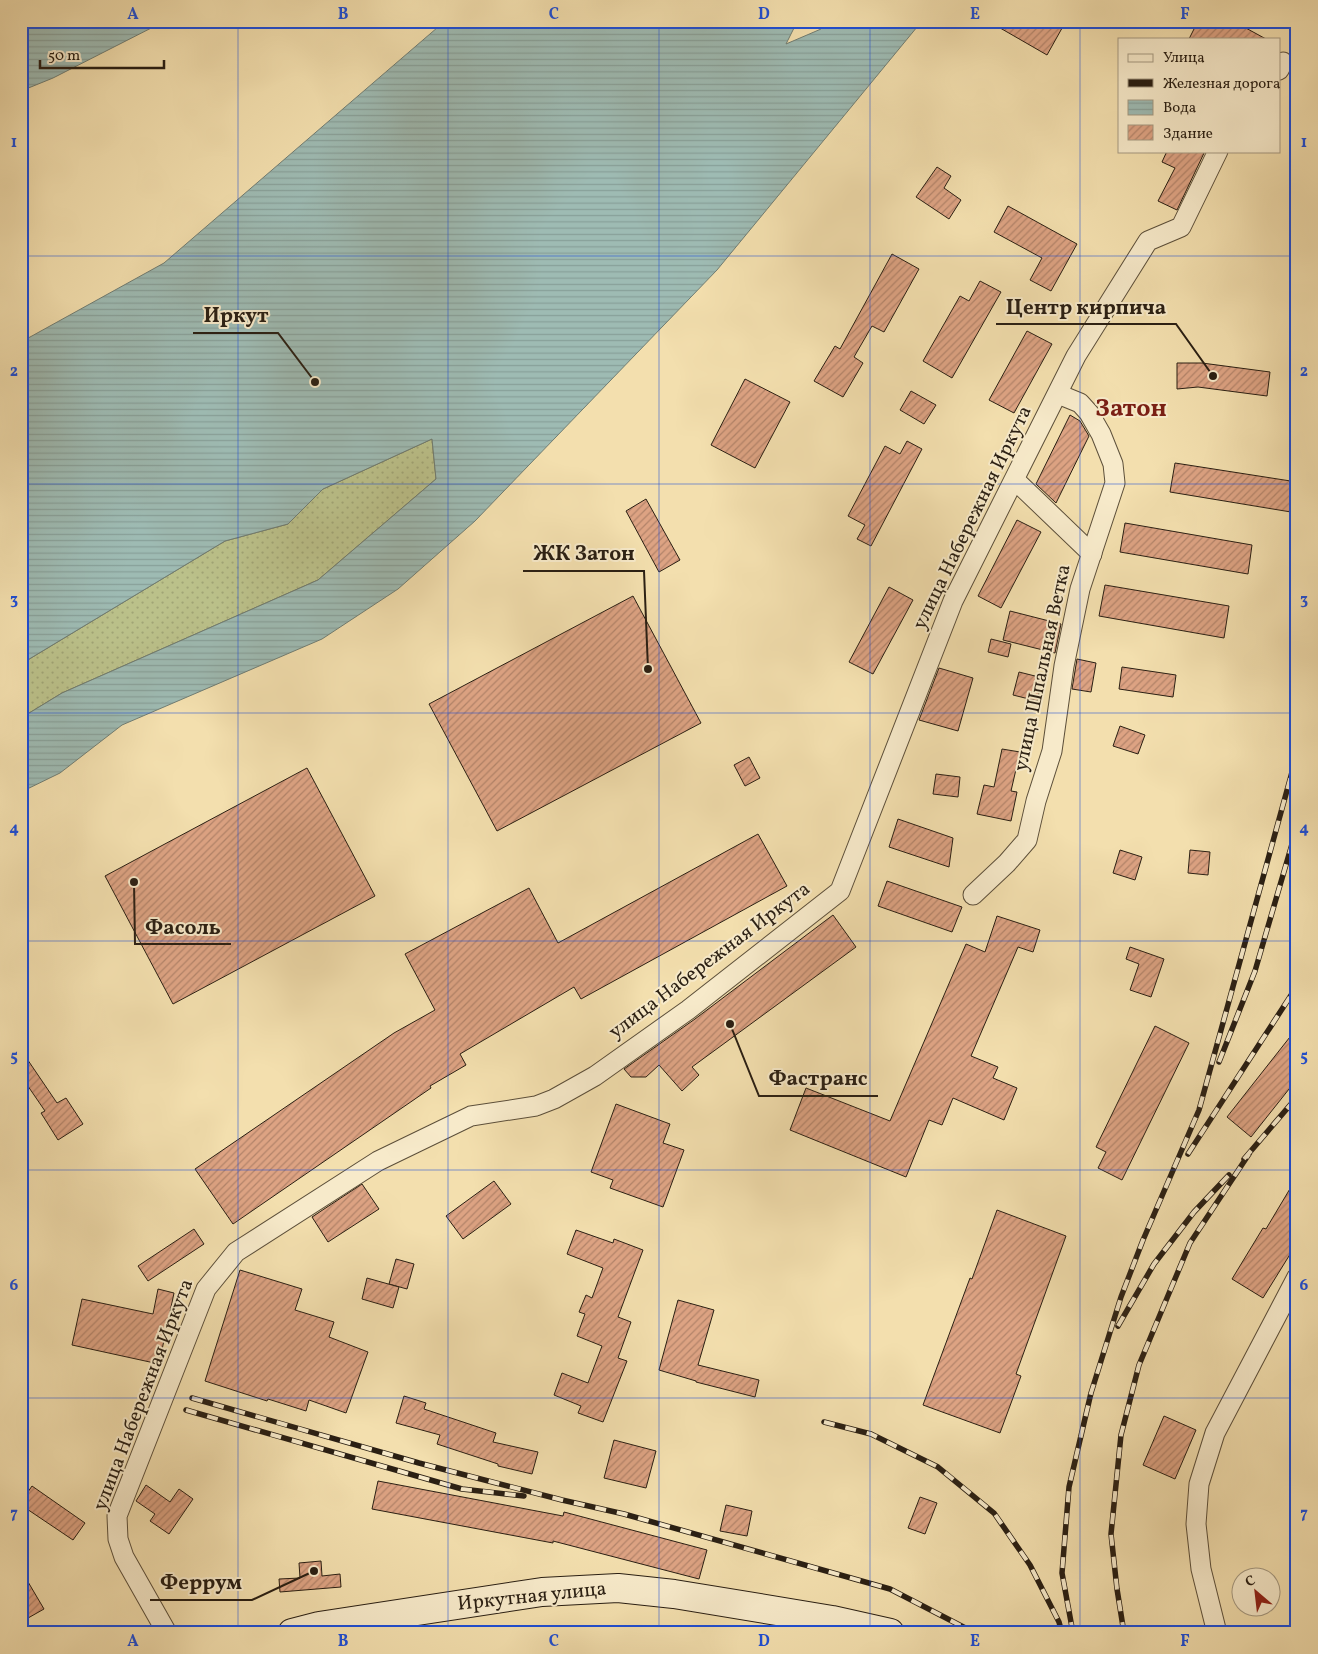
<svg xmlns="http://www.w3.org/2000/svg" width="1318" height="1654" viewBox="0 0 1318 1654" font-family="Vollkorn,serif">
<style>
.grass{fill:url(#grass-dots);stroke:#72704e}
.water{fill:url(#water-rules);stroke:#707d73}
.building{fill:url(#building-hatch);stroke:#2a1f13}
.lines{fill:none;stroke-linecap:round;stroke-linejoin:round}
.minor-casing{stroke:#5c4f3a;stroke-width:21}
.secondary-casing{stroke:#2a1f13;stroke-width:30}
.minor{stroke:#f7eaca;stroke-width:19}
.secondary{stroke:#f7eaca;stroke-width:28}
.rail-casing{stroke:#2a1f13;stroke-width:5.5}
.rail{stroke:#f7eaca;stroke-width:4;stroke-dasharray:11;stroke-linecap:butt}
.grid{fill:none;stroke:#1d4ed8;stroke-width:1;stroke-opacity:0.55}
.labels{text-anchor:middle;dominant-baseline:central;stroke-width:4;stroke-linejoin:round;paint-order:stroke}
.street-label{font-size:20px;fill:#2a1f13;stroke:#f7eaca}
.district-label{font-size:25px;font-weight:bold;fill:#7a1f14;stroke:#f7eaca}
.leader{fill:none;stroke:#2a1f13;stroke-width:2}
.callout-dot{fill:#2a1f13;stroke:#f7eaca;stroke-width:2}
.callout-label{font-size:21px;text-anchor:middle;font-weight:bold;fill:#2a1f13;stroke:#f7eaca;stroke-width:4;stroke-linejoin:round;paint-order:stroke}
.neatline{fill:none;stroke:#1d4ed8;stroke-width:2}
.grid-label{font-size:16px;text-anchor:middle;font-weight:bold;fill:#1d4ed8}
</style>
<defs>
<pattern id="grass-dots" width="8" height="8" patternUnits="userSpaceOnUse" patternTransform="scale(1.25)"><rect width="8" height="8" fill="#bbc18a"/><path d="M2 2h.1M6 6h.1" fill="none" stroke="#a1a576" stroke-width="1.8" stroke-linecap="round"/></pattern>
<pattern id="water-rules" width="6" height="5" patternUnits="userSpaceOnUse" patternTransform="scale(1.25)"><rect width="6" height="5" fill="#9ebbb3"/><path d="M0 2.5h6" fill="none" stroke="#88a099"/></pattern>
<pattern id="building-hatch" width="6" height="6" patternUnits="userSpaceOnUse" patternTransform="scale(1.25)"><rect width="6" height="6" fill="#dda383"/><path d="M-1 1l2-2M0 6l6-6M5 7l2-2" fill="none" stroke="#b3846a"/></pattern>
</defs>
<rect width="100%" height="100%" fill="#f3dfae"/>
<filter id="stains"><feTurbulence type="fractalNoise" baseFrequency=".004" numOctaves="4"/><feColorMatrix values="0 0 0 0 .2 0 0 0 0 .09 0 0 0 0 .02 0 0 0 .5 -.17"/></filter>
<radialGradient id="worn" r=".72"><stop offset=".6" stop-color="#630" stop-opacity="0"/><stop offset="1" stop-color="#630" stop-opacity=".3"/></radialGradient>
<!-- grass -->
<polygon class="grass" points="432,439 436,479 318,580 62,693 21,718 21,664 225,541 288,524 323,489"/>
<!-- water -->
<g class="water">
<polygon points="21,21 165,21 53,78 21,91"/>
<polygon points="445,21 801,21 794,28 786,44 821,29 829,21 922,21 717,270 475,521 398,589 322,639 122,725 60,773 21,792 21,718 62,693 318,580 436,479 432,439 323,489 288,524 225,541 21,664 21,342 164,263"/>
</g>
<!-- building -->
<g class="building">
<polygon points="988,21 1066,21 1047,55"/>
<polygon points="1198,21 1233,21 1266,39 1189,39"/>
<polygon points="1167,151 1205,151 1177,210 1158,201 1175,168 1162,162"/>
<polygon points="937,167 951,176 944,188 961,200 949,219 916,197"/>
<polygon points="1008,206 1077,244 1051,291 1030,280 1042,258 994,232"/>
<polygon points="892,254 919,269 884,332 872,326 854,357 863,363 843,397 814,381 835,346 840,349"/>
<polygon points="980,281 1001,292 952,378 923,361 960,296 969,301"/>
<polygon points="1027,331 1052,344 1014,413 989,400"/>
<polygon points="1177,363 1202,363 1270,372 1267,396 1198,387 1177,389"/>
<polygon points="745,379 790,402 755,468 711,445"/>
<polygon points="911,391 936,405 924,424 900,410"/>
<polygon points="1070,415 1080,421 1089,436 1056,503 1036,484"/>
<polygon points="907,441 922,449 871,546 857,539 865,525 848,516 885,446 900,454"/>
<polygon points="1175,463 1297,482 1297,513 1170,492"/>
<polygon points="646,499 680,560 659,572 626,511"/>
<polygon points="1017,520 1041,532 1001,608 978,596"/>
<polygon points="1125,523 1252,545 1248,574 1120,552"/>
<polygon points="1105,585 1229,606 1224,638 1099,616"/>
<polygon points="889,587 913,600 873,674 849,662"/>
<polygon points="633,596 701,723 497,831 429,704"/>
<polygon points="1010,611 1061,624 1055,653 1003,640"/>
<polygon points="991,639 1011,644 1008,657 988,652"/>
<polygon points="1077,659 1096,663 1091,692 1072,689"/>
<polygon points="1122,667 1176,675 1173,697 1119,689"/>
<polygon points="939,668 973,678 958,731 919,720"/>
<polygon points="1019,672 1043,678 1037,701 1013,695"/>
<polygon points="1120,726 1145,735 1138,754 1113,746"/>
<polygon points="1002,749 1020,752 1011,791 1017,792 1011,821 977,814 984,785 994,787"/>
<polygon points="749,757 760,778 745,786 734,765"/>
<polygon points="307,768 375,896 173,1004 105,876"/>
<polygon points="936,774 960,777 958,797 933,794"/>
<polygon points="898,819 953,838 949,867 889,847"/>
<polygon points="758,834 787,886 581,999 574,987 460,1054 466,1065 430,1086 431,1088 233,1224 195,1169 394,1033 435,1010 405,954 529,888 558,943"/>
<polygon points="1120,850 1142,857 1135,880 1113,873"/>
<polygon points="1190,850 1210,852 1208,875 1188,873"/>
<polygon points="887,881 962,907 952,932 878,906"/>
<polygon points="833,915 856,947 692,1067 699,1075 682,1091 659,1065 646,1077 631,1077 624,1069 695,1019"/>
<polygon points="997,916 1040,930 1033,952 1018,947 971,1056 998,1067 993,1078 1017,1088 1004,1120 953,1098 942,1125 929,1120 906,1177 790,1130 806,1088 890,1121 966,944 985,952"/>
<polygon points="1130,947 1164,959 1151,997 1130,990 1139,964 1126,959"/>
<polygon points="1155,1026 1189,1043 1122,1180 1098,1168 1106,1152 1096,1147"/>
<polygon points="1297,1028 1297,1079 1251,1137 1227,1117"/>
<polygon points="21,1050 57,1103 66,1098 83,1124 58,1140 41,1113 45,1111 21,1076"/>
<polygon points="616,1104 670,1124 663,1143 684,1150 663,1207 610,1188 613,1180 591,1172"/>
<polygon points="1297,1177 1297,1243 1263,1298 1232,1279 1263,1228 1266,1229"/>
<polygon points="494,1181 511,1204 463,1239 446,1216"/>
<polygon points="362,1184 379,1209 328,1242 312,1217"/>
<polygon points="997,1210 1066,1236 1016,1374 1021,1376 1000,1433 923,1405 970,1278 972,1279"/>
<polygon points="194,1229 204,1244 148,1281 138,1266"/>
<polygon points="576,1230 613,1243 614,1239 643,1250 618,1317 631,1322 618,1358 627,1361 603,1422 578,1413 581,1406 554,1395 562,1373 588,1383 602,1346 577,1336 585,1314 579,1312 586,1295 592,1298 603,1268 567,1254"/>
<polygon points="396,1259 414,1264 407,1289 389,1284"/>
<polygon points="240,1270 302,1289 295,1310 334,1322 329,1337 368,1352 346,1413 309,1400 306,1411 268,1399 267,1401 205,1381"/>
<polygon points="367,1278 399,1287 393,1308 362,1299"/>
<polygon points="158,1289 174,1293 159,1364 72,1345 82,1299 153,1314"/>
<polygon points="678,1300 714,1310 698,1365 759,1380 755,1397 696,1382 696,1381 659,1370"/>
<polygon points="404,1396 426,1403 424,1409 496,1433 493,1442 538,1452 532,1474 498,1466 498,1464 437,1444 440,1435 396,1423"/>
<polygon points="1164,1416 1196,1430 1175,1479 1143,1465"/>
<polygon points="614,1440 656,1451 646,1488 604,1478"/>
<polygon points="378,1481 563,1516 564,1512 707,1550 699,1579 553,1541 553,1543 372,1509"/>
<polygon points="146,1485 170,1502 179,1489 193,1499 169,1534 150,1521 155,1514 136,1501"/>
<polygon points="32,1486 85,1523 73,1540 21,1505 21,1502"/>
<polygon points="920,1497 937,1503 925,1534 908,1528"/>
<polygon points="726,1505 752,1511 747,1536 720,1531"/>
<polygon points="321,1561 322,1576 340,1574 341,1587 280,1592 279,1579 300,1578 299,1563"/>
<polygon points="21,1570 44,1609 21,1622"/>
</g>
<g class="lines">
<!-- minor casing -->
<g class="minor-casing">
<g id="minor">
<polyline points="1279,70 1283,62"/>
<polyline points="1015,480 1092,554"/>
<polyline points="973,895 1007,863 1027,840 1036,801 1052,751 1064,666 1080,589 1115,483 1113,464 1101,434 1089,413 1080,403 1058,394"/>
<polyline points="167,1633 124,1557 118,1539 117,1516 206,1289 236,1252 378,1161 471,1116 536,1106 554,1099 595,1076 688,1010 840,891 953,601 1076,356 1148,241 1181,227 1218,151"/>
<polyline points="1217,1633 1201,1569 1196,1524 1199,1484 1215,1433 1297,1277"/>
</g>
</g>
<!-- secondary casing -->
<g class="secondary-casing">
<polyline id="secondary" points="292,1633 319,1626 542,1592 618,1588 674,1594 832,1620 890,1633"/>
</g>
<!-- minor -->
<use href="#minor" class="minor"/>
<!-- secondary -->
<use href="#secondary" class="secondary"/>
<!-- rail casing -->
<g class="rail-casing">
<g id="rail">
<polyline points="1219,1062 1255,971 1297,827"/>
<polyline points="1188,1154 1297,986"/>
<polyline points="1244,1159 1297,1097"/>
<polyline points="1118,1326 1154,1264 1194,1212 1229,1175"/>
<polyline points="192,1398 419,1463 562,1500 624,1514 890,1589 975,1633"/>
<polyline points="186,1410 462,1489 524,1496"/>
<polyline points="824,1422 871,1434 938,1467 994,1513 1030,1565 1059,1622 1062,1633"/>
<polyline points="1073,1633 1062,1573 1069,1487 1091,1393 1121,1297 1143,1240 1199,1110 1297,754"/>
<polyline points="1124,1633 1117,1589 1111,1534 1121,1435 1139,1365 1190,1243 1249,1154"/>
</g>
</g>
<!-- rail -->
<use href="#rail" class="rail"/>
</g>
<!-- grid -->
<path class="grid" d="M238,21V1633M448,21V1633M659,21V1633M870,21V1633M1080,21V1633M21,256H1297M21,484H1297M21,713H1297M21,941H1297M21,1170H1297M21,1398H1297"/>
<g class="labels">
<!-- street labels -->
<g class="street-label">
<text transform="translate(973 518) rotate(-64)">улица Набережная Иркута</text>
<text transform="translate(1043 668) rotate(-78)">улица Шпальная Ветка</text>
<text transform="translate(710 961) rotate(-37)">улица Набережная Иркута</text>
<text transform="translate(144 1395) rotate(-69)">улица Набережная Иркута</text>
<text transform="translate(532 1597) rotate(-6)">Иркутная улица</text>
</g>
<!-- district labels -->
<g class="district-label">
<text x="1131" y="409">Затон</text>
</g>
</g>
<!-- callouts -->
<path class="leader" d="M1213 376L1176 324H996M315 382L278 333H193M648 669L644 571H523M134 882L135 944H231M730 1024L759 1096H878M314 1571L252 1600H150"/>
<g class="callout-dot">
<circle cx="1213" cy="376" r="5"/>
<circle cx="315" cy="382" r="5"/>
<circle cx="648" cy="669" r="5"/>
<circle cx="134" cy="882" r="5"/>
<circle cx="730" cy="1024" r="5"/>
<circle cx="314" cy="1571" r="5"/>
</g>
<g class="callout-label">
<text x="1086" y="314">Центр кирпича</text>
<text x="236" y="322">Иркут</text>
<text x="584" y="560">ЖК Затон</text>
<text x="183" y="934">Фасоль</text>
<text x="818" y="1085">Фастранс</text>
<text x="201" y="1589">Феррум</text>
</g>
<!-- margin -->
<rect width="1318" height="1654" fill="none" stroke="#f3dfae" stroke-width="55"/>
<!-- legend -->
<rect x="1118" y="38" width="162" height="115" fill="#f7eaca" stroke="#a59981"/>
<rect x="1128" y="54" width="25" height="8" fill="#f7eaca" stroke="#a59981"/>
<text x="1163" y="62" font-size="15" fill="#2a1f13">Улица</text>
<rect x="1128" y="79" width="25" height="8" fill="#2a1f13" stroke="#a59981"/>
<text x="1163" y="88" font-size="15" fill="#2a1f13">Железная дорога</text>
<rect x="1128" y="100" width="25" height="15" fill="url(#water-rules)" stroke="#a59981"/>
<text x="1163" y="112" font-size="15" fill="#2a1f13">Вода</text>
<rect x="1128" y="125" width="25" height="15" fill="url(#building-hatch)" stroke="#a59981"/>
<text x="1163" y="138" font-size="15" fill="#2a1f13">Здание</text>
<!-- north arrow -->
<g transform="translate(1256 1592) rotate(332)"><circle r="24" fill="#f7eaca" stroke="#a59981"/>
<path d="M0-4L9 19L0 12L-9 19Z" fill="#8f2418"/>
<text y="-8" font-size="14" font-weight="bold" text-anchor="middle" fill="#2a1f13">С</text>
</g>
<!-- scale -->
<path d="M40 60v8h124v-8" fill="none" stroke="#2a1f13" stroke-width="2.5"/>
<text x="48" y="60" font-size="15" fill="#2a1f13" stroke="#f7eaca" stroke-width="4" paint-order="stroke">50 m</text>
<rect x="28" y="28" width="1262" height="1598" class="neatline"/>
<g class="grid-label">
<text x="133" y="19">A</text>
<text x="343" y="19">B</text>
<text x="554" y="19">C</text>
<text x="764" y="19">D</text>
<text x="975" y="19">E</text>
<text x="1185" y="19">F</text>
<text x="14" y="147">1</text>
<text x="1304" y="147">1</text>
<text x="14" y="376">2</text>
<text x="1304" y="376">2</text>
<text x="14" y="604">3</text>
<text x="1304" y="604">3</text>
<text x="14" y="833">4</text>
<text x="1304" y="833">4</text>
<text x="14" y="1061">5</text>
<text x="1304" y="1061">5</text>
<text x="14" y="1290">6</text>
<text x="1304" y="1290">6</text>
<text x="14" y="1518">7</text>
<text x="1304" y="1518">7</text>
<text x="133" y="1646">A</text>
<text x="343" y="1646">B</text>
<text x="554" y="1646">C</text>
<text x="764" y="1646">D</text>
<text x="975" y="1646">E</text>
<text x="1185" y="1646">F</text>
</g>
<rect width="100%" height="100%" filter="url(#stains)"/>
<rect width="100%" height="100%" fill="url(#worn)"/>
</svg>
